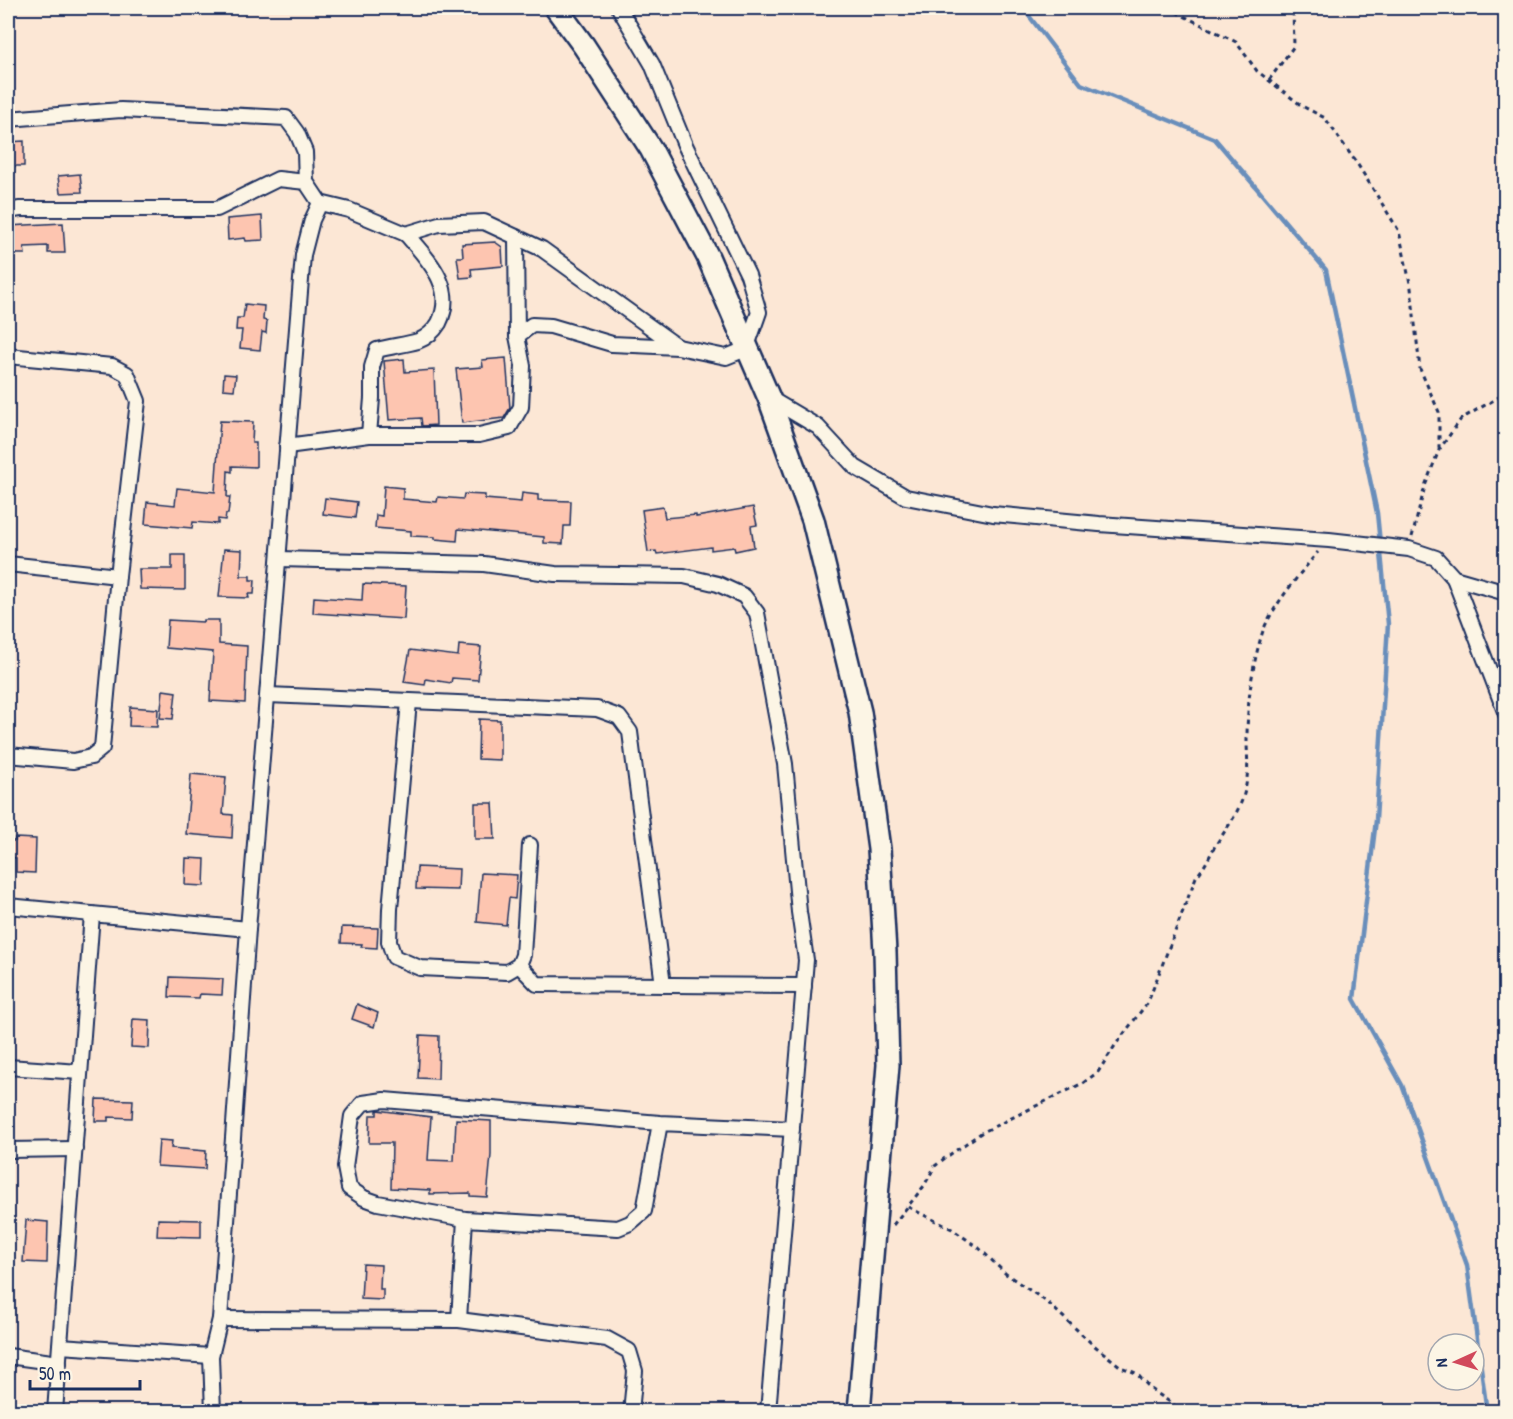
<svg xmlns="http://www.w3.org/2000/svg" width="1513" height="1419" viewBox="0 0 1513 1419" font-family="'Patrick Hand',sans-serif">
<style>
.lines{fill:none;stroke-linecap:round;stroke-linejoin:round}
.stream{stroke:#698ebb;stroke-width:4.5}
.building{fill:#fdc5b0;stroke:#1b2f5e;stroke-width:1.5}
.minor-casing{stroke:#1b2f5e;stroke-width:18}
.primary-casing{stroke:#1b2f5e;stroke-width:26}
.path{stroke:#1b2f5e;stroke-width:3;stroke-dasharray:4.5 4.5;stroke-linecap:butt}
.minor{stroke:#fcf5e5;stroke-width:14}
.primary{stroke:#fcf5e5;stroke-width:21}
</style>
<rect width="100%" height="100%" fill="#fce7d5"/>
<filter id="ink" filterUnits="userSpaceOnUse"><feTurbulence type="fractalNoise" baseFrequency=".0167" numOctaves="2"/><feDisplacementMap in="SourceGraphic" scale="12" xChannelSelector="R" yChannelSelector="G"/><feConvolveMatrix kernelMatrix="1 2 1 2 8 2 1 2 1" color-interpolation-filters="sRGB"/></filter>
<g filter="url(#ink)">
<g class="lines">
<!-- stream -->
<polyline class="stream" points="1023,8 1081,84 1215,139 1326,270 1377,513 1388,624 1376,820 1354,999 1402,1085 1467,1265 1487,1412"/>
</g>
<!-- building -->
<g class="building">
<polygon points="24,141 24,166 8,166 8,142"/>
<polygon points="80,174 82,192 60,193 58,176"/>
<polygon points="262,216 263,240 246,241 245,238 228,240 227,219"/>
<polygon points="63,223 65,253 48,253 48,246 24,247 25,254 8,254 8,226"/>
<polygon points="495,242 502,247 503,266 471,269 472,277 460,278 457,257 463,257 462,244"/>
<polygon points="245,304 264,306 263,320 267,321 266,333 262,332 260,350 240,348 242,330 236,330 237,318 243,318"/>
<polygon points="506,358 510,408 504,418 462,423 456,369 483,367 482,360"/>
<polygon points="404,359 405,372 434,370 436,425 422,426 421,418 389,420 384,361"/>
<polygon points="224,374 236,375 234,390 223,389"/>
<polygon points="220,421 253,422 252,443 256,443 256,467 232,466 232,472 228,471 227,497 230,497 228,514 226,514 225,520 218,519 218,524 193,522 192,528 145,524 147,502 175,505 177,488 215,492"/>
<polygon points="384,486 403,488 403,499 437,502 438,497 463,499 464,494 485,495 485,499 521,502 522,493 538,495 538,500 571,501 570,526 564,526 563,544 544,543 544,537 458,529 457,541 435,539 435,537 411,536 411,531 375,528 376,515 382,516"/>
<polygon points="325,498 357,502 355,518 323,514"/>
<polygon points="663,507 665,518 696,515 696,517 753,507 757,525 751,526 754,547 735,551 734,547 711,550 711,547 657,554 656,551 648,552 642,510"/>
<polygon points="224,549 242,550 241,576 250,576 250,580 255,580 254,594 248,594 249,598 219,597"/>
<polygon points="172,555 185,555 185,590 140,589 139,569 172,569"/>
<polygon points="363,584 406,586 404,619 313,613 314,597 362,600"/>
<polygon points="168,620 203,622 203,620 219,620 219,644 247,646 245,703 210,701 213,652 166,648"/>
<polygon points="459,645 481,647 478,680 452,678 451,683 426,679 425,685 404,682 410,650 458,656"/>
<polygon points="163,690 176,692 173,719 160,718"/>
<polygon points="130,707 158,709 157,727 129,726"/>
<polygon points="479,719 500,720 500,760 478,759"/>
<polygon points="191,774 226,777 223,814 233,815 232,838 186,834"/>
<polygon points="475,803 493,803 495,839 475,839"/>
<polygon points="15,838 36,839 35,873 16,872 16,858 8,857 8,841 15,841"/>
<polygon points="186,858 205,859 204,886 185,885"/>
<polygon points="417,867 459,869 458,890 416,889"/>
<polygon points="481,873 517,875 515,899 509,898 506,925 477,922"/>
<polygon points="342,927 378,928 377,948 361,947 362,944 341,943"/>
<polygon points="170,977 223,979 222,995 200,994 199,998 169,997"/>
<polygon points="357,1004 378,1013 374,1027 352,1019"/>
<polygon points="133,1019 150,1020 149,1048 131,1047"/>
<polygon points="420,1035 439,1036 438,1079 418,1078"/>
<polygon points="96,1099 133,1100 132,1118 108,1117 108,1121 95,1121"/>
<polygon points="377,1110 431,1117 428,1160 454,1161 456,1119 491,1121 491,1155 487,1197 470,1196 470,1193 430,1194 430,1190 391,1188 392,1143 369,1143 370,1115 377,1115"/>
<polygon points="159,1140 172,1141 171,1148 206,1151 205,1169 157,1166"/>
<polygon points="158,1219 201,1220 201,1237 157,1236"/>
<polygon points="26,1220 48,1222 47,1263 23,1262"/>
<polygon points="363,1264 381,1265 380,1289 383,1289 383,1300 361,1299"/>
</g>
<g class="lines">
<!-- minor casing -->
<g class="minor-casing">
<g id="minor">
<polyline points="8,119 121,110 286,118 297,133 305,152 306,182 320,203 349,210 406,234 439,224 484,222 542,249 678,347"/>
<polyline points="8,211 20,209 217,209 278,179 306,182"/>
<polyline points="517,336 532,325 551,326 612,344 678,347 726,357 746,349 759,312 748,275 685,145 652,64 619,8"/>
<polyline points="8,356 112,366 127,374 138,401 118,576 102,748 91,757 73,761 8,755"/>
<polyline points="769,398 818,427 855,467 906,497 993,514 1099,524 1329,540 1409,549 1436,558 1454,578 1506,593"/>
<path d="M369,435L372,398V367L377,350C391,346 405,345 418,341C428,337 434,331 439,323C457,287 427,259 406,234"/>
<polyline points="287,446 369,435 479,435 509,428 521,407 523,366 517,336 516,237"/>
<polyline points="279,559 484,564 555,574 684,576 718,584 744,596 757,613 785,764 799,912 806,960 768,1412"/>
<polyline points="8,564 118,576"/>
<polyline points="1454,578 1506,714"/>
<polyline points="268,695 597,709 619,717 630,732 663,985"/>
<polyline points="409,702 390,909 389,942 394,957 420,968 507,972 519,965 523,955 530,845"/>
<polyline points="8,906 248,929"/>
<polyline points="519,965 537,984 804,986"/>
<polyline points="8,1067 80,1072"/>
<polyline points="660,1123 644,1211 630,1223 618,1228 465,1219 378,1203 364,1198 349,1188 345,1167 352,1116 363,1103 384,1100 660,1123 792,1129"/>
<polyline points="8,1150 75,1149"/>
<polyline points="220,1319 459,1320 607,1339 629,1351 635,1371 631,1412"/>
<polyline points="459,1320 465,1219"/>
<polyline points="60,1346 211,1356"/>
<polyline points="8,1356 59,1363"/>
<polyline points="55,1412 92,914"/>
<polyline points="213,1412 211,1356 220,1319 248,929 303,255 312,220 320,203"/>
</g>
</g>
<!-- primary casing -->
<g class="primary-casing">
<polyline id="primary" points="556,8 584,46 651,149 708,257 769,398 813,520 860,712 879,849 885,952 888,1065 859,1412"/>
</g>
<!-- path -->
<g class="path">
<polyline points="1168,8 1236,42 1257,71 1302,106 1325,118 1358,165 1399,231 1411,288 1420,369 1439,412 1439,450"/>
<polyline points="1269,80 1294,46 1293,8"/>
<polyline points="1412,537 1425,486 1439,450 1461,419 1506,393"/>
<polyline points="908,1207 952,1229 979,1248 1006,1274 1047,1302 1090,1342 1121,1367 1136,1373 1151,1389 1184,1412"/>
<path d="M893,1225L924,1186L935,1166L945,1158L981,1133L1083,1083L1098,1072L1116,1044L1148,1002L1196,877C1205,867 1209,857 1215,846C1228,826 1242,809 1246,785C1249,769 1247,755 1247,740C1247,704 1252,664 1263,631C1272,607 1301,572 1318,552"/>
</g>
<!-- minor -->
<use href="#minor" class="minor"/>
<!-- primary -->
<use href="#primary" class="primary"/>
</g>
</g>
<!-- margin -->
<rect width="1513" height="1419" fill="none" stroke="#fcf5e5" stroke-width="30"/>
<rect x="15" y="15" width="1483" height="1389" fill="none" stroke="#1b2f5e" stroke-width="2" filter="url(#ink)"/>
<!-- north arrow -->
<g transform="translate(1456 1362) rotate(266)"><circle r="28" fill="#fcf5e5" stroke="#a2a6af" stroke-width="1.5"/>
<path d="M0-4.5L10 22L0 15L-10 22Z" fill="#d1495b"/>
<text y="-9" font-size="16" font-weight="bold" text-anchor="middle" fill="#1b2f5e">N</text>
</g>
<!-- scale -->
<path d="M30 1380v9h110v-9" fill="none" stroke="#1b2f5e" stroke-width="3"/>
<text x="39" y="1380" font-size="18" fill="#1b2f5e" stroke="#fcf5e5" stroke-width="4.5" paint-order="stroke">50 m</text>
</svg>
